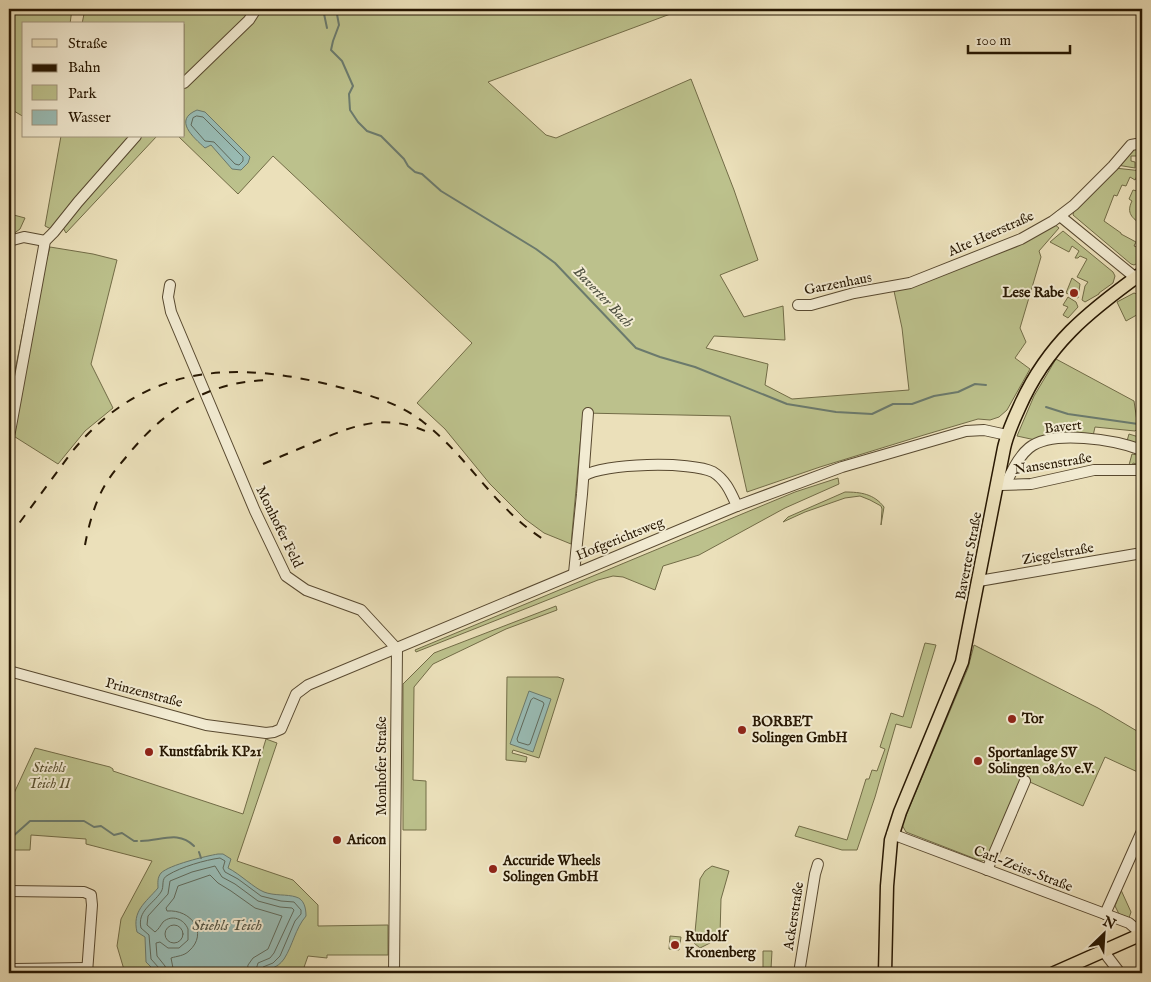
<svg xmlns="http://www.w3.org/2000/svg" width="1151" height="982" viewBox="0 0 1151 982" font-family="'IM FELL English',serif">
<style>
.green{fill:#bcc18c;stroke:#726c47}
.water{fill:#99bcb5;stroke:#6b7a6d}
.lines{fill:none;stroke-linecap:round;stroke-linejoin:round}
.shore{stroke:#606a5c;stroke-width:1}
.stream{stroke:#6b7a6d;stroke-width:2}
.minor-casing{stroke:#584930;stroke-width:12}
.major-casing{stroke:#271702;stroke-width:15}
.minor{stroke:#f2ebd2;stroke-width:10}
.major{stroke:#ebe0ba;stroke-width:12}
.rail{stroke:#271702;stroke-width:2;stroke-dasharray:9 9;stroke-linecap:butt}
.poi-dot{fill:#8f2418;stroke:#f2ebd2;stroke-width:2}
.labels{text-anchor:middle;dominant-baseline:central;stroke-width:4;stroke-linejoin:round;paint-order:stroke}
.street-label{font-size:14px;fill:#271702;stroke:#f2ebd2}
.poi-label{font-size:14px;font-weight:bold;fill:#271702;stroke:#f2ebd2;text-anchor:start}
.park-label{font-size:14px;font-style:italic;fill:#5b5232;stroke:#f2ebd2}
.water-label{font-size:15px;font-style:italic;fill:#4f5141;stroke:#f2ebd2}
</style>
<rect width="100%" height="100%" fill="#ebe0ba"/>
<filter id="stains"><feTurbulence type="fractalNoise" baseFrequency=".004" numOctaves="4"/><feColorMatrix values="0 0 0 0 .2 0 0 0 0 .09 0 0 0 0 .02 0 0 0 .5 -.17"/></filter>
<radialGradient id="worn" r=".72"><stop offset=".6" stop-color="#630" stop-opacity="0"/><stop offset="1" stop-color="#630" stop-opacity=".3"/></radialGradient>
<!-- green -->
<g class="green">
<polygon points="9,9 72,9 70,24 24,24 24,117 9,108"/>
<polygon points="85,9 677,9 673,13 488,82 546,135 556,138 691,79 734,190 758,260 720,275 744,317 783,306 785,340 714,336 706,348 768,364 765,385 792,399 909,390 902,328 894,291 1054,224 1059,228 1039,251 1041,257 1020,328 1026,342 1015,358 1030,369 1007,410 999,417 990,420 978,419 924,435 820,467 747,492 730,416 583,413 571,544 544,533 525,519 490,484 445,429 417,403 472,343 273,156 238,194 178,136 184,136 184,24 82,24"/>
<polygon points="61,136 157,136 66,233 62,226 51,229 45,226"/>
<polygon points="1142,146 1142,150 1138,150 1137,156 1131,156 1131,161 1135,162 1135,168 1117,165 1127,152"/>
<polygon points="1115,168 1142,171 1140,177 1137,176 1135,180 1130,177 1126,186 1122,185 1117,196 1114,195 1104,221 1121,233 1121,234 1136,242 1134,246 1142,249 1142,261 1134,265 1131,264 1073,215 1074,210"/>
<path d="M1141,182L1142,183V225C1132,218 1126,213 1132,201L1129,199L1133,190L1137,191Z"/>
<polygon points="10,214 25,218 20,229 9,237"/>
<polygon points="1063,231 1113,272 1115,276 1113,283 1099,293 1099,294 1085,302 1082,300 1085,286 1088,282 1077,277 1087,259 1080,256 1078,258 1075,258 1079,251 1072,246 1069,252 1050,242"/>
<polygon points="40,245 9,425 9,401"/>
<polygon points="50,247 93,254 117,260 91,364 113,408 85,431 58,464 12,435 40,285"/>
<polygon points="1072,278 1080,284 1078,298 1066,293"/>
<polygon points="1134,293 1142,296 1142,312 1126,321 1117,302"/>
<polygon points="1068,297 1076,302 1078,307 1068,318 1063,315 1068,307 1063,305"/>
<polygon points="1056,359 1134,401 1138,428 1135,431 1095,427 1093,436 1040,441 1017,436 1034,396"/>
<polygon points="1129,434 1142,438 1142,446 1127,441"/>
<polygon points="1132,454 1142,456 1140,465 1133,463 1132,466 1129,465"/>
<polygon points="838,478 839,484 785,508 699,555 663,566 655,590 623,577 613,576 598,580 416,652 415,650 795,492"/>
<path d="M845,492C861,492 874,494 884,507L881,525L882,509L881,506L870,500L860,496L845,498L805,512L783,522L788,517Z"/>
<polygon points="556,606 557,610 506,629 433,664 414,687 413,780 426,781 426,830 403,830 403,684 434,653"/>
<polygon points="925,643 936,645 911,728 896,724 875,797 857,850 842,850 795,836 799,826 847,840 866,779 869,779 872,770 877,771 885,749 880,747 891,713 903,717"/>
<polygon points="974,645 1098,708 1142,734 1142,774 1105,757 1083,806 1021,778 986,860 981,861 906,832 902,825 968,668"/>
<polygon points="507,677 558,677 564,679 539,758 513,750 512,753 527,757 526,762 506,760"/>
<polygon points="266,739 277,743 237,861 293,880 318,905 318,926 388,925 388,955 327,955 327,958 308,956 302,973 125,973 117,946 121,919 152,861 86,844 86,839 31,835 30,850 9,850 9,804 35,748 110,767 113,769 113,771 243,814"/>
<polygon points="712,866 729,871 721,899 720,935 710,943 700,948 694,943 700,879 705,871"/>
<polygon points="1121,890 1131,912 1129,918 1119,914 1115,906"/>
<polygon points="670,936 681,937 679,950 669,949"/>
<polygon points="763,951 772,951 771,969 796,973 763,973"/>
</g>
<!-- water -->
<g class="water">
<path d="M197,110L205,112L250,157L248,163L241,170L232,169L211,145L205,148C193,137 173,120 197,110Z"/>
<polygon points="529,691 551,699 533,752 510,744"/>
<path d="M218,854H223L231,859L228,868C240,874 254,888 264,892C274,896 287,894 296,897C304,899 306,908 306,916C295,929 293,945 284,959C277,969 270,967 265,973H157L146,962L145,937L137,932C132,911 145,903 158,888C158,883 157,878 161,873C169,865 206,856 218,854Z"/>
</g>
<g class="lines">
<!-- shore -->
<g class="shore">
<polygon points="197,116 203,117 243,157 243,161 239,165 235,164 214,142 205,141 191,125 193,118"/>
<polygon points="534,698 543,702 544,704 530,744 528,745 518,742 517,739 531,700"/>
<circle cx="174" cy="934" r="9"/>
<path d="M160,973L159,968L151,959L149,935L141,928C137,911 153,904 161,892C165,886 160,879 168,875C181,867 205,860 220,858L225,861L223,868L225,872L238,879L261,896L281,901L294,902L301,910V914L295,921L280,956L273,963L263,967L261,973"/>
<path d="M167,973L165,966L157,956L156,943L160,942L168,948H179L188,940V929C184,919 172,914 163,922C160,926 159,929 155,932L147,925L148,916L168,894L170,881L192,872L215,866L222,877L235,884L258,901L280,907L292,908L294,910L274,953L270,958L258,963L255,973"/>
<path d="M174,973L171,958C177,956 184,956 189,951C209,933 191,909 167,911L166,908L174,898L178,886L210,875L218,883L231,891L255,908L282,916L268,949L253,958L248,965L247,973"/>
</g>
<!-- stream -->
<g class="stream">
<polyline points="323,9 327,28"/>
<polyline points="336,9 339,25 333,41 331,50 342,61 353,86 349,94 350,110 358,122 367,131 381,136 404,159 408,166 415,172 422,174 441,191 536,249 555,263 636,348 660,357 695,367 787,404 836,412 872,414 893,404 912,404 934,396 958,392 975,384 986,385"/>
<polyline points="1046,407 1068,414 1138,424"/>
<polyline points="11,838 30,821 84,821 94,827 101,826 114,835 122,833 134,841 137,841"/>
<path d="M141,841C161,841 178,830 194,846"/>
<polyline points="199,852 201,858"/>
</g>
<!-- minor casing -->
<g class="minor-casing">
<g id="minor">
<polyline points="184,83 249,20 256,9"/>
<polyline points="1060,216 1142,283"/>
<polyline points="9,241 24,237 45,241"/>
<polyline points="170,285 168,297 171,312 255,511 286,576 306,590 361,610 397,649"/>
<polyline points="798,305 811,305 854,293 910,283 1021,239 1053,221 1074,205 1113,166 1131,145 1142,143"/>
<polyline points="9,437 45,241 54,232 78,202 136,136"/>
<path d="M584,476C602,463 692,461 713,472C726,480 731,493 737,506"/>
<path d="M1006,484C1011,472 1018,457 1029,448C1053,429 1115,440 1142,450"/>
<polyline points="1001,485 1031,484 1094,470 1136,470 1142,469"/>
<polyline points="574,573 582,494 588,413"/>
<polyline points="979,581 1142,553"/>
<polyline points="9,671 206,725 266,733 274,732 281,729 296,694 308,685 737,506 842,467 966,431 984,430 1007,435"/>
<polyline points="892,834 1129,923 1136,929 1139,935"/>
<polyline points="987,870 1025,781"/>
<polyline points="9,891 84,892 91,895 92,905 87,973"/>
<polyline points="1105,914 1142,831"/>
<polyline points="1104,952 1120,973"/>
<polyline points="9,973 15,969 87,968"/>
<polyline points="394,973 397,649"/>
<polyline points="799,973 815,874 818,864"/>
</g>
</g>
<!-- major casing -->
<g class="major-casing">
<g id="major">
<path d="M885,973L887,886L891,840L900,812L962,662L1004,448C1007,434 1013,421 1019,408C1047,344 1088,312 1142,273"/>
<polyline points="1054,973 1142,934"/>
</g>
</g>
<!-- minor -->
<use href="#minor" class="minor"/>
<!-- major -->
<use href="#major" class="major"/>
<!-- rail -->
<g class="rail">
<path d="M263,464C282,456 301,448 320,440C361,422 390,414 432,434"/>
<path d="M9,537L71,453C143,364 232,360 335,386C366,394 397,402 422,421C469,457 493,507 543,539"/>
<path d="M85,545C88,529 92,513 99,497C105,482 116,469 127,456C165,409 208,381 271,380"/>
</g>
</g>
<!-- markers -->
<g class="poi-dot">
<circle cx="1074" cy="293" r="5"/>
<circle cx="1012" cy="719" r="5"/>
<circle cx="742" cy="730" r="5"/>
<circle cx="149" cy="752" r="5"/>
<circle cx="978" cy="761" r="5"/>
<circle cx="337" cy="840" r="5"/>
<circle cx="493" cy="869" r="5"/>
<circle cx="675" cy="945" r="5"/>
</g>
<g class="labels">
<!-- street labels -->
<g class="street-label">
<text transform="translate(991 234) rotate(-24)">Alte Heerstraße</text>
<text transform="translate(838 284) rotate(-11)">Garzenhaus</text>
<text transform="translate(1063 427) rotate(-6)">Bavert</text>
<text transform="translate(1053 464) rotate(-9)">Nansenstraße</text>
<text transform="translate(279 527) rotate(64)">Monhofer Feld</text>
<text transform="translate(620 539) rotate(-22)">Hofgerichtsweg</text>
<text transform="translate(1058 554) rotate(-10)">Ziegelstraße</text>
<text transform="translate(969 556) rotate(-79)">Baverter Straße</text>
<text transform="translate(144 693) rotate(15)">Prinzenstraße</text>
<text transform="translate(382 766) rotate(-90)">Monhofer Straße</text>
<text transform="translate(1023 869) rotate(21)">Carl-Zeiss-Straße</text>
<text transform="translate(794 916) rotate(-81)">Ackerstraße</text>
</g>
<!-- poi labels -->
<g class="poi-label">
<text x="1064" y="293" text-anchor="end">Lese Rabe</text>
<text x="1022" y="719">Tor</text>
<text x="752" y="722">BORBET<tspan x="752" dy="16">Solingen GmbH</tspan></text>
<text x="159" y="752">Kunstfabrik KP21</text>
<text x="988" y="753">Sportanlage SV<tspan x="988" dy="16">Solingen 08/10 e.V.</tspan></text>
<text x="347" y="840">Aricon</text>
<text x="503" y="861">Accuride Wheels<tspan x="503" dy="16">Solingen GmbH</tspan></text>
<text x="685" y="937">Rudolf<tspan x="685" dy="16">Kronenberg</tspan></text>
</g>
<!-- park labels -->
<g class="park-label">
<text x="49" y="768">Stiehls<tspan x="49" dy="16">Teich II</tspan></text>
</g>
<!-- water labels -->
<g class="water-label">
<text transform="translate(603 297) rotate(46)">Baverter Bach</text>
<text x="227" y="925">Stiehls Teich</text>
</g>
</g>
<!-- margin -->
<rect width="1151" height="982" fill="none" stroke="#ebe0ba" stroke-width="30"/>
<rect x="10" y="10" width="1131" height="962" fill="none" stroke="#271702" stroke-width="2.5"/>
<rect x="15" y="15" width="1121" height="952" fill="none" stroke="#271702"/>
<!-- legend -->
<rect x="22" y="22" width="162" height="115" fill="#f2ebd2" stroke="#a1967f"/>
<rect x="32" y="39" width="25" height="8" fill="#ebe0ba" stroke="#a1967f"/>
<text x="68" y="48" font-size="15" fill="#271702">Straße</text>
<rect x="32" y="64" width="25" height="8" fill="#271702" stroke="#a1967f"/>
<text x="68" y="72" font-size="15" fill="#271702">Bahn</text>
<rect x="32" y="85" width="25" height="15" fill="#bcc18c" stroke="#a1967f"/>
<text x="68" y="98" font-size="15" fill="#271702">Park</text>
<rect x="32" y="110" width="25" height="15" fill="#99bcb5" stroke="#a1967f"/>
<text x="68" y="122" font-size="15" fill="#271702">Wasser</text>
<!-- north arrow -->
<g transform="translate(1104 934) rotate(25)" stroke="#f2ebd2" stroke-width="4" paint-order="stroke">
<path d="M0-4L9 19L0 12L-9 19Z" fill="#271702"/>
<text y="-8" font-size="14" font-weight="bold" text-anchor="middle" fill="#271702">N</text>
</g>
<!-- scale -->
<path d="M968 45v8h102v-8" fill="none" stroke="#271702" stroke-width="2.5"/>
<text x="976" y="45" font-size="15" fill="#271702" stroke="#f2ebd2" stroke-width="4" paint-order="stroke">100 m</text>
<rect width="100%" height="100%" filter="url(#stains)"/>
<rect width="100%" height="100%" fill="url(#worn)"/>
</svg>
